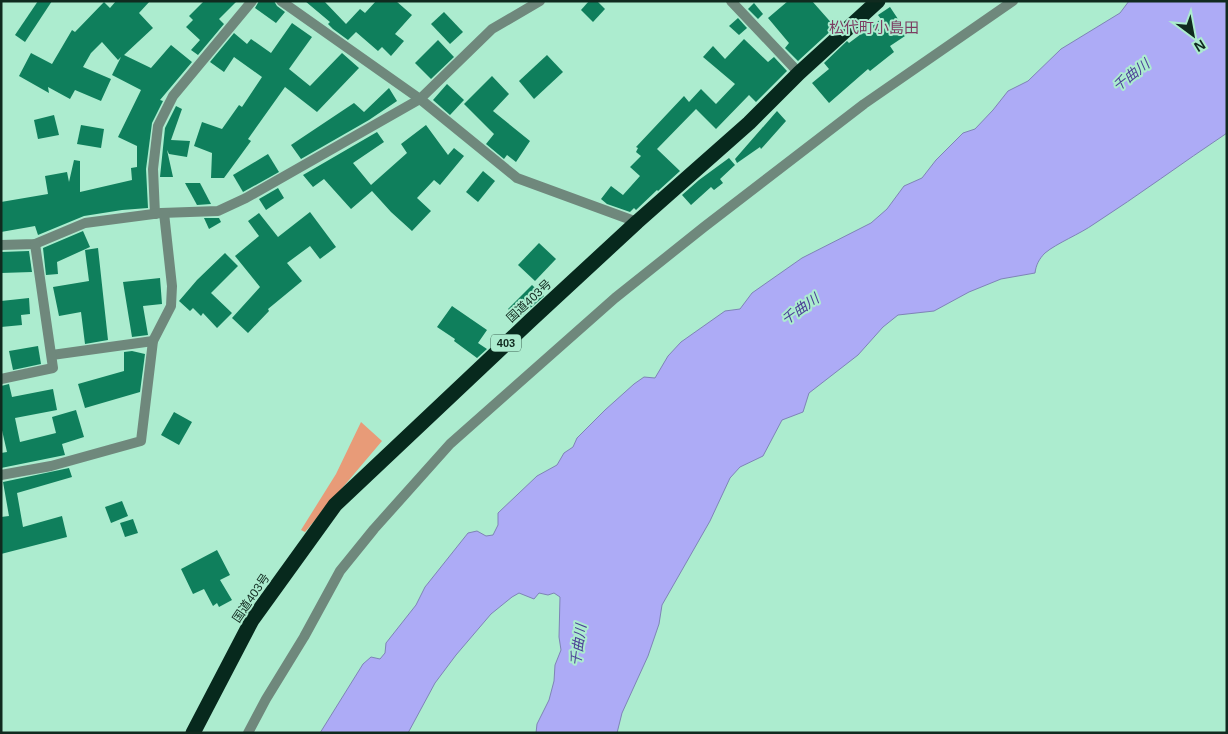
<svg xmlns="http://www.w3.org/2000/svg" width="1228" height="734" viewBox="0 0 1228 734" font-family="Arial,'Noto Sans JP',sans-serif">
<style>
.green{fill:#e89b78}
.water{fill:#adabf6;stroke:#7e84b6}
.building{fill:#0f7f5c}
.lines{fill:none;stroke-linecap:round;stroke-linejoin:round}
.street{stroke:#6f887c;stroke-width:10}
.highway{stroke:#07291d;stroke-width:15}
.labels{text-anchor:middle;dominant-baseline:central;stroke-width:4;stroke-linejoin:round;paint-order:stroke}
.shield{fill:#aceccf;stroke:#3f6454;stroke-width:1}
.shield-label{font-size:11px;font-weight:bold;fill:#102a1f}
.street-label{font-size:12px;fill:#102a1f;stroke:#aceccf}
.water-label{font-size:14px;font-style:italic;fill:#4b3f96;stroke:#aceccf}
.quarter-label{font-size:15px;fill:#7c3d62;stroke:#aceccf}
</style>
<rect width="100%" height="100%" fill="#aceccf"/>
<!-- green -->
<polygon class="green" points="361,422 382,441 305,532 301,530 336,474"/>
<!-- water -->
<path class="water" d="M1129,1H1227V133C1182,163 1139,195 1094,224C1080,234 1057,243 1045,253C1039,259 1036,265 1035,273L1001,279L969,292L934,311L898,315L883,327L858,355L809,393L803,412L782,420L763,456L740,467L730,478L710,521L662,605L659,624L648,656L622,713L617,733H536L537,724L549,700L554,681L555,665L561,650L559,637L560,597L554,593L548,595L539,593L534,599L519,593L512,597L491,614L456,655L435,683L408,733H320L363,664L371,657L380,659L385,653L386,643L416,605L425,587L468,533L477,531L486,536L493,535L498,525V513L537,476L557,465L564,453L573,447L577,438L605,410L634,384L644,377L655,378L668,356L681,342L725,311L740,309L752,293L802,258L871,223L887,209L904,186L922,178L936,160L963,133L975,129L993,110L1008,91L1028,81L1061,49L1120,13Z"/>
<!-- building -->
<g class="building">
<polygon points="38,1 52,1 25,42 15,35"/>
<polygon points="116,1 150,1 139,13 153,28 124,55 151,68 171,45 192,62 160,100 163,101 152,123 146,169 148,208 122,210 84,216 38,235 35,226 1,232 1,202 48,194 45,176 67,172 69,182 74,160 80,161 80,192 132,180 131,168 137,167 137,146 118,137 141,90 112,75 121,57 118,60 102,42 91,53 83,67 111,79 101,101 75,90 70,99 48,87 49,93 19,76 31,53 52,64 72,30 75,32 104,2 110,8"/>
<polygon points="204,1 237,1 219,19 224,24 198,55 191,50 200,40 186,27 193,20 189,16"/>
<polygon points="259,1 274,1 277,6 285,12 276,23 255,8"/>
<polygon points="305,1 324,1 346,24 360,9 365,13 376,1 396,1 412,15 395,34 404,41 391,56 382,47 378,51 356,32 348,40 333,29 328,24 330,22"/>
<polygon points="589,1 597,1 605,9 593,22 581,10"/>
<polygon points="788,1 812,1 835,27 798,61 785,48 789,43 768,18"/>
<polygon points="754,3 763,14 758,19 748,9"/>
<polygon points="890,7 908,34 890,46 894,52 870,71 868,69 829,103 812,83 829,69 824,63 847,41 849,43 881,19 878,15"/>
<polygon points="444,12 463,32 450,44 431,24"/>
<polygon points="738,18 747,28 739,35 729,26"/>
<polygon points="292,23 312,37 289,69 310,86 342,53 359,68 317,112 285,87 248,139 251,141 224,178 211,178 212,153 194,146 202,122 222,129 239,105 242,107 262,77 234,57 224,72 210,62 234,33 247,44 251,39 271,53"/>
<polygon points="744,39 768,62 774,57 787,71 756,102 749,95 716,129 696,109 657,149 680,171 658,191 657,190 636,210 634,208 630,212 607,204 601,199 611,186 623,195 640,176 630,167 641,156 636,152 638,148 636,147 684,96 689,102 701,89 716,104 735,84 703,57 713,46 725,59"/>
<polygon points="438,40 454,57 431,79 415,63"/>
<polygon points="547,55 563,72 534,99 519,81"/>
<polygon points="492,76 509,94 493,111 530,141 516,162 507,155 504,159 486,144 494,134 464,104"/>
<polygon points="447,84 464,100 450,115 433,100"/>
<polygon points="389,88 397,101 369,120 301,159 291,145 354,103 364,112"/>
<polygon points="176,106 182,109 171,140 190,141 187,157 169,154 167,150 173,177 160,177 165,128"/>
<polygon points="777,111 786,121 761,149 760,147 737,163 735,159"/>
<polygon points="54,115 59,135 38,139 34,120"/>
<polygon points="81,125 104,129 101,148 77,144"/>
<polygon points="426,125 448,155 454,148 464,156 440,185 434,180 417,198 431,211 412,231 391,212 372,191 351,209 324,179 313,187 303,175 377,132 384,142 353,163 371,185 407,153 401,144"/>
<polygon points="268,154 279,172 243,192 233,175"/>
<polygon points="729,158 735,165 720,179 723,183 714,190 711,187 691,205 682,195 699,180"/>
<polygon points="483,171 495,181 478,202 466,192"/>
<polygon points="185,183 200,183 211,204 197,205"/>
<polygon points="278,188 284,198 266,210 259,199"/>
<polygon points="310,212 336,247 320,259 310,246 287,263 302,281 268,309 269,311 248,333 232,318 260,287 235,256 259,236 248,221 259,213 278,237"/>
<polygon points="204,218 219,218 221,222 209,229"/>
<polygon points="83,231 90,247 57,262 58,274 46,275 43,248"/>
<polygon points="539,243 556,259 535,281 518,265"/>
<polygon points="98,248 108,340 85,344 81,312 59,316 53,287 89,281 85,250"/>
<polygon points="29,251 32,272 1,273 1,252"/>
<polygon points="225,253 238,266 211,293 232,313 217,328 203,313 201,316 193,308 190,311 179,301 197,280"/>
<polygon points="160,278 162,304 143,306 148,335 132,337 123,282"/>
<polygon points="532,285 544,296 518,319 508,309"/>
<polygon points="29,298 30,314 21,315 22,325 1,327 1,301"/>
<polygon points="452,306 487,330 478,343 487,349 477,358 454,341 455,339 437,327"/>
<polygon points="38,346 41,364 13,370 9,351"/>
<polygon points="132,351 145,354 140,392 85,408 78,384 124,371 124,352"/>
<polygon points="9,384 12,397 53,389 57,410 15,418 20,442 56,433 52,417 76,410 84,437 62,444 65,455 1,468 1,453 7,452 1,426 1,386"/>
<polygon points="174,412 192,422 179,445 161,435"/>
<polygon points="69,468 72,477 17,493 23,527 62,516 67,537 1,554 1,517 9,516 3,482"/>
<polygon points="122,501 128,516 111,523 105,507"/>
<polygon points="133,519 138,533 125,537 120,523"/>
<polygon points="217,550 230,575 220,580 232,600 219,607 217,603 213,606 204,589 193,594 181,569"/>
</g>
<g class="lines">
<!-- street -->
<g class="street">
<polyline points="281,1 420,99 517,178 637,222"/>
<polyline points="731,1 799,73"/>
<polyline points="155,214 153,169 158,126 173,96 252,1"/>
<polyline points="1,245 35,244 85,223 161,213 218,211 246,198 420,99 492,29 540,1"/>
<polyline points="52,355 153,341"/>
<polyline points="1,379 53,368 35,244"/>
<polyline points="1,475 51,466 141,441 153,341 171,306 172,286 164,213"/>
<polyline points="248,733 266,699 304,637 340,571 374,529 450,444 615,298 704,227 864,104 1013,1"/>
</g>
<!-- highway -->
<polyline class="highway" points="193,733 252,620 335,505 531,320 637,222 749,123 799,73 878,1"/>
</g>
<g class="labels">
<!-- shield labels -->
<rect class="shield" x="491" y="334.5" width="30" height="17" rx="4"/>
<g class="shield-label">
<text x="506" y="343">403</text>
</g>
<!-- street labels -->
<g class="street-label">
<text transform="translate(529 301) rotate(-43)">国道403号</text>
<text transform="translate(251 598) rotate(-56)">国道403号</text>
</g>
<!-- water labels -->
<g class="water-label">
<text transform="translate(1131 75) rotate(-38)">千曲川</text>
<text transform="translate(800 309) rotate(-35)">千曲川</text>
<text transform="translate(578 645) rotate(-82)">千曲川</text>
</g>
<!-- quarter labels -->
<g class="quarter-label">
<text x="874" y="27">松代町小島田</text>
</g>
</g>
<!-- border -->
<rect width="1228" height="734" fill="none" stroke="#102a1f" stroke-width="5"/>
<!-- north arrow -->
<g transform="translate(1193 35) rotate(148)" stroke="#aceccf" stroke-width="4" paint-order="stroke">
<path d="M0-4L9 19L0 12L-9 19Z" fill="#102a1f"/>
<text y="-8" font-size="14" font-weight="bold" text-anchor="middle" fill="#102a1f">N</text>
</g>
</svg>
